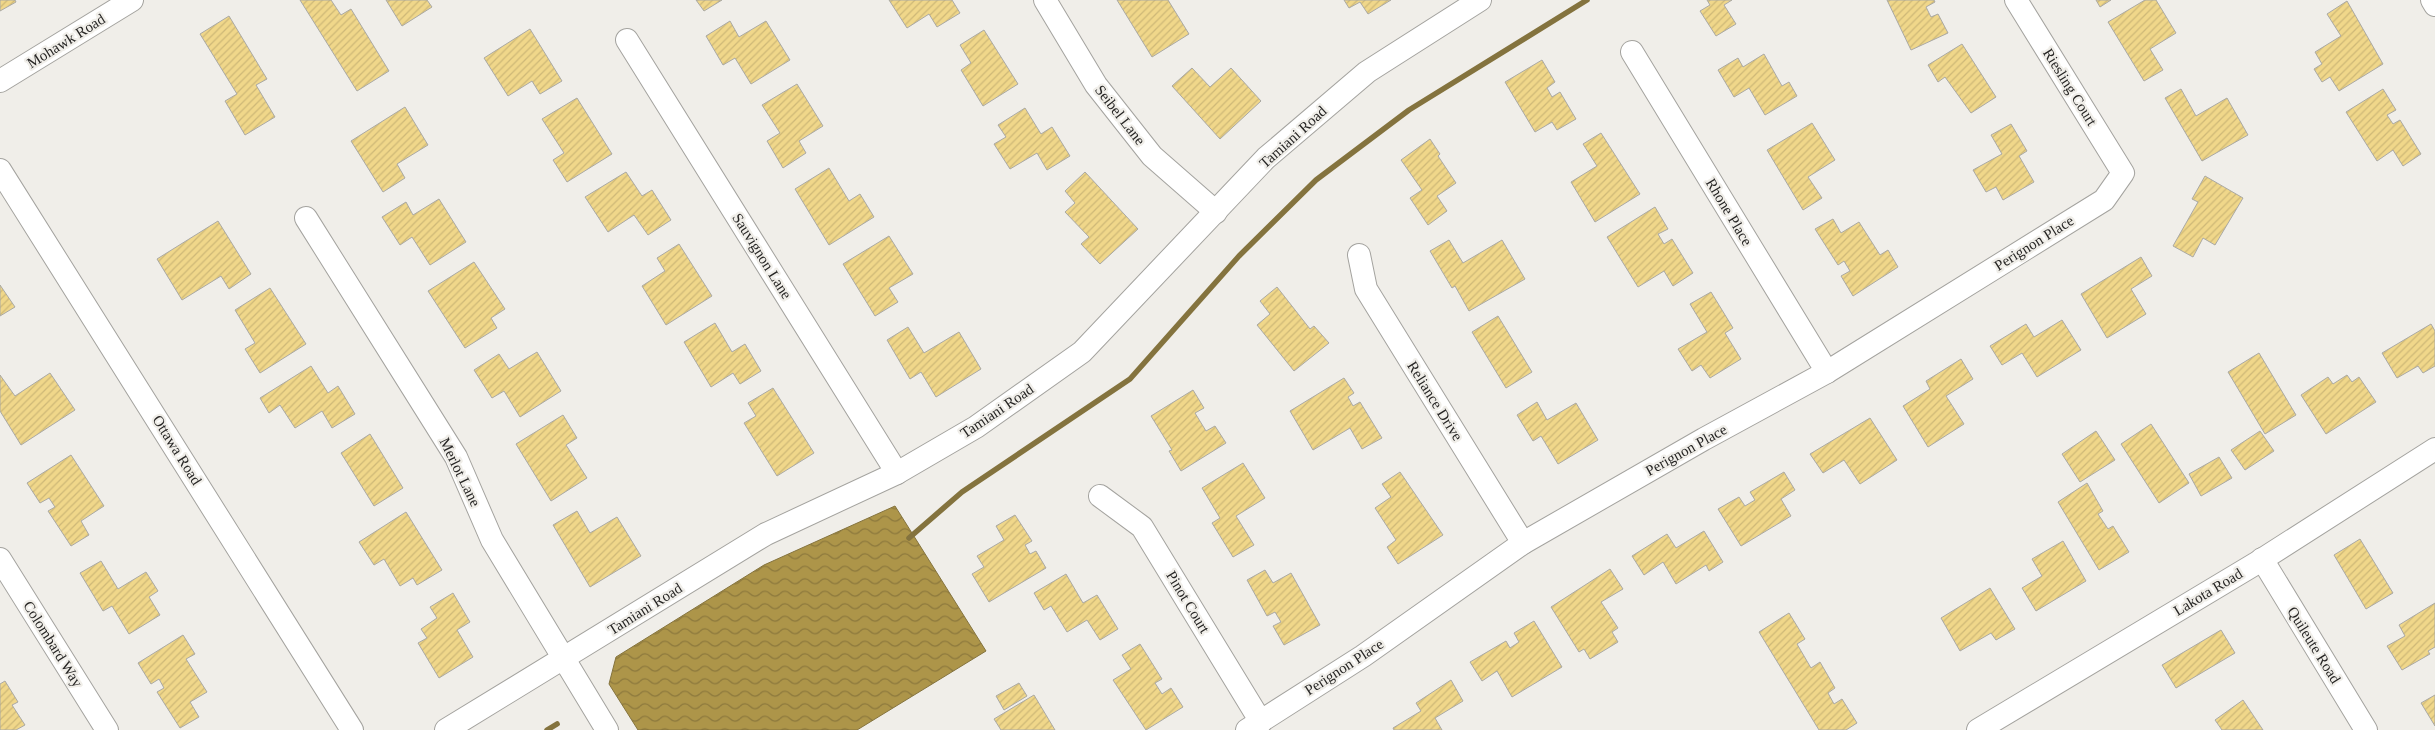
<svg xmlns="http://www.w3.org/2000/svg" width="2435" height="730" viewBox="0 0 2435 730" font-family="Georgia,serif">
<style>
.water{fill:url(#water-waves);stroke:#84733e}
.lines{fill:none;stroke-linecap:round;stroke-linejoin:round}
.stream{stroke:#84733e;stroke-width:5.5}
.building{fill:url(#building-hatch);stroke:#aaa9a4}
.minor-casing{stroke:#a4a39f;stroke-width:24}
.minor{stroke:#fff;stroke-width:22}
.labels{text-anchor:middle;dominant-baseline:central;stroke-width:4.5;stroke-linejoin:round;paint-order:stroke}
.street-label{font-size:15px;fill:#262524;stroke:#f0eee9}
</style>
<defs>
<pattern id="water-waves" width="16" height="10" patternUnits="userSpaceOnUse" patternTransform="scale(1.25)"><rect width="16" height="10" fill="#ad9549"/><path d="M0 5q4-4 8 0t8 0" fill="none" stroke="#8d793d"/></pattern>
<pattern id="building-hatch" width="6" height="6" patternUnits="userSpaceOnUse" patternTransform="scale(1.25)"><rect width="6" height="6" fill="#f0d78a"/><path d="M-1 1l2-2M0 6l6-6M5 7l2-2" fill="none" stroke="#ceb877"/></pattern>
</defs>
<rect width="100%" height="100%" fill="#f0eee9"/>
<!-- water -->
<polygon class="water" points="895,506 986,651 857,730 638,730 609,684 616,657 764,565"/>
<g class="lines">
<!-- stream -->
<g class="stream">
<polyline points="909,538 962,492 1130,379 1239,256 1316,180 1409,110 1587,0"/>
<polyline points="547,730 557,724"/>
</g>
</g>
<!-- building -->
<g class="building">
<polygon points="0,0 15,0 16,2 0,11"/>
<polygon points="300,0 331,0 341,15 351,9 389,71 357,91"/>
<polygon points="386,0 427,0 432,7 402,26"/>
<polygon points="696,0 722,0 704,11"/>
<polygon points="889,0 952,0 960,13 937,27 929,14 907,28"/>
<polygon points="1117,0 1168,0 1189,34 1152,57"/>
<polygon points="1344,0 1391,0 1368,14 1360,2 1349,8"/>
<polygon points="1707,0 1732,0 1724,5 1736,24 1716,36 1700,11 1710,5"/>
<polygon points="1887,0 1934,0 1935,2 1926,7 1931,17 1938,14 1948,33 1911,50"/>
<polygon points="2096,0 2111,0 2100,7"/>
<polygon points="2145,0 2156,0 2176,33 2150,49 2163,70 2144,81 2108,22"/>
<polygon points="2347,1 2383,64 2339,91 2330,77 2322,82 2314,69 2322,64 2315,52 2341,36 2327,14"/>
<polygon points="229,16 267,79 256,85 275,117 245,135 225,101 237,94 200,34"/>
<polygon points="730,21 739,37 766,21 790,60 751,84 735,58 723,65 706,36"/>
<polygon points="530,29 562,81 540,94 532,81 508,96 484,58"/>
<polygon points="984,30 1018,84 983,106 961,70 971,63 960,45"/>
<polygon points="1962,44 1996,97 1971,113 1945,77 1938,82 1928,65"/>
<polygon points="1764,54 1782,86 1789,82 1797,96 1765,115 1749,88 1734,97 1718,70 1738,58 1743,67"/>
<polygon points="1542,60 1555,82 1547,88 1552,97 1560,92 1576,119 1557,130 1552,122 1535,132 1505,82"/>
<polygon points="1192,68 1210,87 1231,68 1261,101 1220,139 1172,86"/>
<polygon points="797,84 823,126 799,141 806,153 783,168 767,141 780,133 762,105"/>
<polygon points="2181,89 2196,116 2227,98 2248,135 2202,161 2165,98"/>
<polygon points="2383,89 2396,110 2387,115 2393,124 2400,120 2421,154 2403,166 2393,150 2377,161 2346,112"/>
<polygon points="577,98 612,154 567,182 553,160 564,153 542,119"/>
<polygon points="405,107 428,145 397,164 405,178 383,192 351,141"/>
<polygon points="1025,108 1041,134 1052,127 1070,156 1047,170 1037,153 1010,169 994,144 1006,137 998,125"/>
<polygon points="1812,123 1835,160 1808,177 1822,198 1803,210 1767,150"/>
<polygon points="2011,124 2027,151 2019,156 2034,182 2003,200 1996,187 1986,192 1973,170 2002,154 1991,135"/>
<polygon points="1601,133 1640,194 1595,222 1571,182 1597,166 1583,144"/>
<polygon points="1430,139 1440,154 1438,156 1456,183 1437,196 1447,211 1428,225 1410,198 1422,190 1401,160"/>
<polygon points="829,168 849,201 860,194 874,217 829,245 795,189"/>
<polygon points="626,172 642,196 652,190 671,220 648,235 634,215 608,232 585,197"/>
<polygon points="1085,172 1138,229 1100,264 1081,244 1089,237 1065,212 1075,203 1065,191"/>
<polygon points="2205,176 2243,198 2215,245 2203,238 2193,257 2173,246 2198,202 2192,199"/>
<polygon points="439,199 466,242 430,265 412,237 400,245 382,217 406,202 413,215"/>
<polygon points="1655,207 1668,229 1658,234 1664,244 1672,239 1693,273 1673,286 1664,271 1638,287 1607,237"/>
<polygon points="1833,219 1841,233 1859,222 1880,255 1888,250 1898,267 1853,296 1841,276 1850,271 1844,261 1838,265 1815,229"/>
<polygon points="218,221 251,274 229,289 221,276 182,300 157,259"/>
<polygon points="889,236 913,274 889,288 898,302 875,316 843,264"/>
<polygon points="1449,240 1463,263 1502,240 1525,279 1469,311 1455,286 1452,288 1430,251"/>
<polygon points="679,244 712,296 666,325 642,286 665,271 657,258"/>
<polygon points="2141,257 2152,276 2131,289 2146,314 2107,338 2081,294"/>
<polygon points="474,262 505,309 491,318 497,328 465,348 428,291"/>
<polygon points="0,285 15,307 0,316"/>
<polygon points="1277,287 1310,329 1314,326 1329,343 1294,371 1257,325 1270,314 1260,301"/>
<polygon points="270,288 306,344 260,373 245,349 255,343 235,310"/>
<polygon points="1711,292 1733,328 1725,333 1741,359 1710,378 1701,365 1692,371 1678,349 1707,332 1690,304"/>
<polygon points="1498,316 1532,372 1506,388 1472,332"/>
<polygon points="2062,320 2081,350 2037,377 2022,353 2002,365 1990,346 2026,324 2034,337"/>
<polygon points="715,323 732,352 745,344 761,371 740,384 733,373 711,387 684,342"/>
<polygon points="2431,324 2435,331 2435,366 2423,373 2418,366 2397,378 2382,353"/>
<polygon points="908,327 924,353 959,332 981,369 936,397 921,372 910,379 887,340"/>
<polygon points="537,352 561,391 520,417 504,391 492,398 474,370 499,354 509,369"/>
<polygon points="2259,353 2296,415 2265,434 2228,372"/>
<polygon points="1961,359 1973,379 1946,396 1964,424 1928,447 1903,406 1930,389 1926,381"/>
<polygon points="311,366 328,393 338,386 355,414 332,428 322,411 295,428 280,405 269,413 260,398"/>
<polygon points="50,373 75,410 21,445 0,411 0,375 15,396"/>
<polygon points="2347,375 2352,382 2359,377 2376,402 2326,434 2301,395 2328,377 2333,384"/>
<polygon points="1344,378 1354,393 1348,397 1353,406 1360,402 1382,438 1362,449 1350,428 1313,450 1290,411"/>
<polygon points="773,388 814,453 777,476 744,423 756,416 748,403"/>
<polygon points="1193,390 1204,408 1195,413 1206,431 1215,426 1226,443 1181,471 1169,451 1172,450 1151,416"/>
<polygon points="1537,402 1547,420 1576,403 1598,440 1558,464 1541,436 1533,441 1517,415"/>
<polygon points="563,415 577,438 566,445 587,478 551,501 516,444"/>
<polygon points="1870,418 1897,460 1860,484 1844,460 1823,473 1810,454"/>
<polygon points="2151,424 2189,483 2159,503 2121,444"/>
<polygon points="2096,431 2115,460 2080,482 2062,454"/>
<polygon points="2260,431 2274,451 2245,470 2231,450"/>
<polygon points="370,434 403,488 374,506 341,453"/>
<polygon points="71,455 104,506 81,521 89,535 71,546 48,511 55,507 49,498 40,503 27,483"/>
<polygon points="2219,457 2232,478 2201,496 2189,474"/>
<polygon points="1243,463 1265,498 1236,516 1254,545 1233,557 1212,523 1220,518 1202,488"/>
<polygon points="1400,472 1443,535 1398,564 1387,547 1396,540 1375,508 1391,497 1382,484"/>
<polygon points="1784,472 1795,490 1781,499 1791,516 1741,546 1718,509 1739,497 1745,506 1755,500 1750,492"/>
<polygon points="2087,483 2103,511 2098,514 2108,529 2113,526 2129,552 2099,570 2058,502"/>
<polygon points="577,511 590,533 617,517 641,556 590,587 553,525"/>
<polygon points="406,512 442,570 417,585 413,578 400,586 384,559 374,565 359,542"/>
<polygon points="1015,515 1032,541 1025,545 1030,554 1036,551 1046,568 989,602 972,574 984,567 977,556 1004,540 996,526"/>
<polygon points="1704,531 1723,562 1709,571 1706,565 1676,584 1663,562 1644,575 1632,556 1667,534 1676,548"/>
<polygon points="2360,539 2393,593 2366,609 2334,555"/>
<polygon points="2063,541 2086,581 2036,611 2022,588 2042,576 2032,559"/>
<polygon points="101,561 118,589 146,572 158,591 149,597 160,615 129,634 112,606 103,611 80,573"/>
<polygon points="1610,569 1623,589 1601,602 1618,628 1612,632 1618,642 1590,659 1584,649 1579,652 1551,607"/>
<polygon points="1265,570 1273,583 1291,573 1320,625 1284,645 1273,626 1281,622 1275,612 1267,616 1247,580"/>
<polygon points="1066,574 1083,603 1097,595 1118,629 1100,640 1087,620 1067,632 1051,606 1044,610 1034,593"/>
<polygon points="1990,588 2015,629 1996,640 1991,633 1960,651 1941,618"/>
<polygon points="453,593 470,622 457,630 473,657 439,678 418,643 427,638 421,629 437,618 430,607"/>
<polygon points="2435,603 2435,647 2428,651 2430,654 2402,670 2387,646 2405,636 2399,625"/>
<polygon points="1789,613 1805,639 1797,644 1811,668 1820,662 1835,688 1828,693 1834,704 1842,699 1857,723 1846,730 1819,730 1759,632"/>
<polygon points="1534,621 1562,667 1512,697 1497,671 1482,681 1470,662 1506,641 1510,648 1519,642 1514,633"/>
<polygon points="2221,630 2235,653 2176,688 2162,665"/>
<polygon points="183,635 195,654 186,659 207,692 190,702 199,717 180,728 157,692 164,688 159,679 151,684 138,663"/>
<polygon points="1140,644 1162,679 1155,683 1162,694 1171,688 1183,707 1146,730 1113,680 1131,669 1122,655"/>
<polygon points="1451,680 1463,701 1435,718 1442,730 1394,730 1393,728 1421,711 1416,703"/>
<polygon points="5,681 18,702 12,705 25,725 16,730 0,730 0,684"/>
<polygon points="1019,683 1027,696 1004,710 996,696"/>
<polygon points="1034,695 1055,730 1001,730 994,719"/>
<polygon points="2435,695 2435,726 2421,703"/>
<polygon points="2243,700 2263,730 2222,730 2215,720"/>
</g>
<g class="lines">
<!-- minor casing -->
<g class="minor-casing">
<g id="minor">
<polyline points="1045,0 1096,85 1152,156 1216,212"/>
<polyline points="2432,0 2435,5"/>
<polyline points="627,40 897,473"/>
<polyline points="1632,52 1827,372"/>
<polyline points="0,81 132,0"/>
<polyline points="0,170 352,730"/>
<polyline points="306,218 456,457 492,540 607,730"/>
<polyline points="1359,255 1366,289 1523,543"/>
<polyline points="1100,496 1142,527 1261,722"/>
<polyline points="0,559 107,730"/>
<polyline points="2262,559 2366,730"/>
<polyline points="446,730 766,534 897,473 976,427 1082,352 1266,158 1367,72 1480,0"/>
<polyline points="1247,730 1363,656 1523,543 1704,439 1827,372 2104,200 2123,173 2016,0"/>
<polyline points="1978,730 2255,564 2435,449"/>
</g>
</g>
<!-- minor -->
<use href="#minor" class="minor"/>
</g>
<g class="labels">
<!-- street labels -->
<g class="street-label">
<text transform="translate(66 41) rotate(-32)">Mohawk Road</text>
<text transform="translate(2070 87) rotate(58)">Riesling Court</text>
<text transform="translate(1120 115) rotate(52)">Seibel Lane</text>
<text transform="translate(1293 137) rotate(-42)">Tamiani Road</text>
<text transform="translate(1729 212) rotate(59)">Rhone Place</text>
<text transform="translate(2034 243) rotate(-32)">Perignon Place</text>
<text transform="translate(762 256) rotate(58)">Sauvignon Lane</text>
<text transform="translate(1435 401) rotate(58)">Reliance Drive</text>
<text transform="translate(997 411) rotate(-34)">Tamiani Road</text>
<text transform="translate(177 450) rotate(58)">Ottawa Road</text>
<text transform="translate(1686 450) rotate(-29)">Perignon Place</text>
<text transform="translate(460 472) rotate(64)">Merlot Lane</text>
<text transform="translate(2208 592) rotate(-31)">Lakota Road</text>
<text transform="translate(1188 602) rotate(59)">Pinot Court</text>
<text transform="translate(645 609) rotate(-32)">Tamiani Road</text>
<text transform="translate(53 644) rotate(58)">Colombard Way</text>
<text transform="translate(2314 645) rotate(58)">Quileute Road</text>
<text transform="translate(1344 667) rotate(-33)">Perignon Place</text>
</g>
</g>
</svg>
